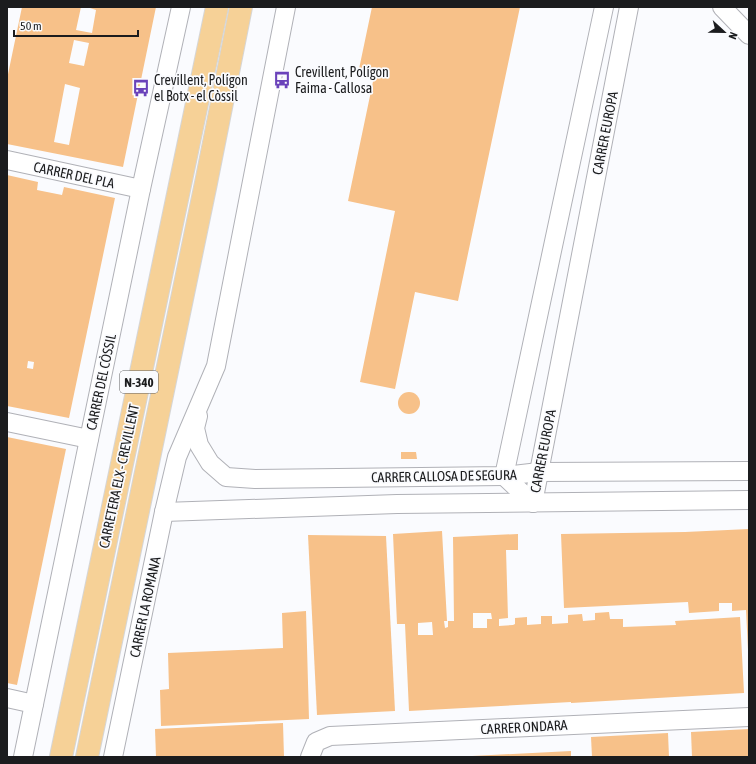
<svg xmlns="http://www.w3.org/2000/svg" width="756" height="764" viewBox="0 0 756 764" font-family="'Asap Condensed',sans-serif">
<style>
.building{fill:#f7c189;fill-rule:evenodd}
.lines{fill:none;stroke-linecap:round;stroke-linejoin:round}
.minor-casing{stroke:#b0b1b7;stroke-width:20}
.highway-casing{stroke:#d6d6d6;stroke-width:24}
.minor{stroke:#fff;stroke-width:18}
.highway{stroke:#f6d197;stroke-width:22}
.labels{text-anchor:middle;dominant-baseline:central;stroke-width:3.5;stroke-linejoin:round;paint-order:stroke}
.shield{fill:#fafbfe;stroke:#5e5f61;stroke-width:1}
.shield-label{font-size:13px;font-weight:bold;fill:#1b1c1e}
.poi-label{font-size:14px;fill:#1b1c1e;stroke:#fafbfe;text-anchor:start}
.street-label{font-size:14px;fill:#1b1c1e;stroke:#fafbfe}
</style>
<rect width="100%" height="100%" fill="#fafbfe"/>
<!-- building -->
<g class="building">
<path d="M22,7H81L76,30L92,33L96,10L87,7H156L123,167L7,144V79ZM74,40L89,43L84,66L69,63ZM65,84L80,88L69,145L54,142Z"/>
<polygon points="372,7 520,7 458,301 415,292 395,389 360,382 395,211 348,201 375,72 359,69"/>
<path d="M7,175L38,182L37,190L62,195L64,187L115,198L69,418L7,406ZM28,361L34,362L33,369L27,368Z"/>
<circle cx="409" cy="403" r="11"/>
<polygon points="7,437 66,449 17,685 7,683"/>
<polygon points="401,452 416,452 417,459 401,459"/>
<polygon points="749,529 749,650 748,650 746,610 732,611 732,603 719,603 719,611 689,613 688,602 564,608 561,534 685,532"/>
<path d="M442,531L447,621H444L445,628L448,627V621H454L453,537L518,534V550H506L508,618L499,619V626L513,625L515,624V618L527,617V625L541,624V616H552V624L568,623V615L582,614L583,621L595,620V613L609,612L610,619H623V627L676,625L675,621L740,617L744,693L571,703V702L409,711L405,624H397L393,534ZM473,613H491L492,619H487V628H473ZM432,622L433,635H418V623Z"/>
<polygon points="308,535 386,536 395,711 317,715"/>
<polygon points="306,611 309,719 161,726 160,690 169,689 168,653 283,648 282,613"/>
<polygon points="283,723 284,757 156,757 155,729"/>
<polygon points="749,729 749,757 692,757 691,732"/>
<polygon points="668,733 669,757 592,757 591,737"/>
<polygon points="571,751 571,757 472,757 472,756"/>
</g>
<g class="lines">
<!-- minor casing -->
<g class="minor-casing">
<g id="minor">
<polyline points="722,7 749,35"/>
<polyline points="7,160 141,189"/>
<polyline points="198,416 195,428 199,445 210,463 226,477 255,479 504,476 539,472 749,471"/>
<polyline points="7,422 89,439"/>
<polyline points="533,503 504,476 604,7"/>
<polyline points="533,503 629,7"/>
<polyline points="164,512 397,504 749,500"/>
<polyline points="7,698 34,704"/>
<polyline points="23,757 141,189 181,7"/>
<polyline points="113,757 164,512 177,457 216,366 286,7"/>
<polyline points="310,757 316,742 330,736 749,717"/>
</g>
</g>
<!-- highway casing -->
<g class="highway-casing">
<g id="highway">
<polyline points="61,757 217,7"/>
<polyline points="87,757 206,183 241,7"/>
</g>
</g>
<!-- minor -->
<use href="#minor" class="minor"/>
<!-- highway -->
<use href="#highway" class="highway"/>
</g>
<!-- icons -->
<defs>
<g id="bus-bare" transform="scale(1.38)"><path d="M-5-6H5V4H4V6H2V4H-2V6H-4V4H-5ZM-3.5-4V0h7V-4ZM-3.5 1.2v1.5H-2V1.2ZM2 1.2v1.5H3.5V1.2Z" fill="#6a42ba" stroke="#fafbfe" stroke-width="2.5" paint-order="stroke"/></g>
</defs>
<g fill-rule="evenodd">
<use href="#bus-bare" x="282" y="80"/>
<use href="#bus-bare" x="141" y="88"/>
</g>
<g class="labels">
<!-- shield labels -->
<rect class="shield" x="120" y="371" width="38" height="22" rx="3"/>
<g class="shield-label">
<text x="139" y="382">N-340</text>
</g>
<!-- poi labels -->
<g class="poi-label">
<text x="295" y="72">Crevillent, Polígon<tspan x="295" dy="16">Faima - Callosa</tspan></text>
<text x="154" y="80">Crevillent, Polígon<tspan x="154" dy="16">el Botx - el Còssil</tspan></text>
</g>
<!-- street labels -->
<g class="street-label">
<text transform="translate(605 133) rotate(-79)">CARRER EUROPA</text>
<text transform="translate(74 175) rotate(12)">CARRER DEL PLA</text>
<text transform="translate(101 382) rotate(-78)">CARRER DEL CÒSSIL</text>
<text transform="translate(543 451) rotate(-79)">CARRER EUROPA</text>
<text transform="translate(119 476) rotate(-78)">CARRETERA ELX - CREVILLENT</text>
<text transform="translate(444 476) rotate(-1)">CARRER CALLOSA DE SEGURA</text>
<text transform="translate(145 607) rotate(-78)">CARRER LA ROMANA</text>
<text transform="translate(524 727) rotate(-3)">CARRER ONDARA</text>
</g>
</g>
<!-- border -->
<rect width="756" height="764" fill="none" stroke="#1b1c1e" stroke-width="16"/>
<!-- north arrow -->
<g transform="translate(724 32) rotate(112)" stroke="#fafbfe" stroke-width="3" paint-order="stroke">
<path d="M0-3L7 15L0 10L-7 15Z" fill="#1b1c1e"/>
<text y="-6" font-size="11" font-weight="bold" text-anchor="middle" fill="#1b1c1e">N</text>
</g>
<!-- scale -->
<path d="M14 30v6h124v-6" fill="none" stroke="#1b1c1e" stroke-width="2"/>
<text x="20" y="30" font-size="12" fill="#1b1c1e" stroke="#fafbfe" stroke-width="3" paint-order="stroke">50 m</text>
</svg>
